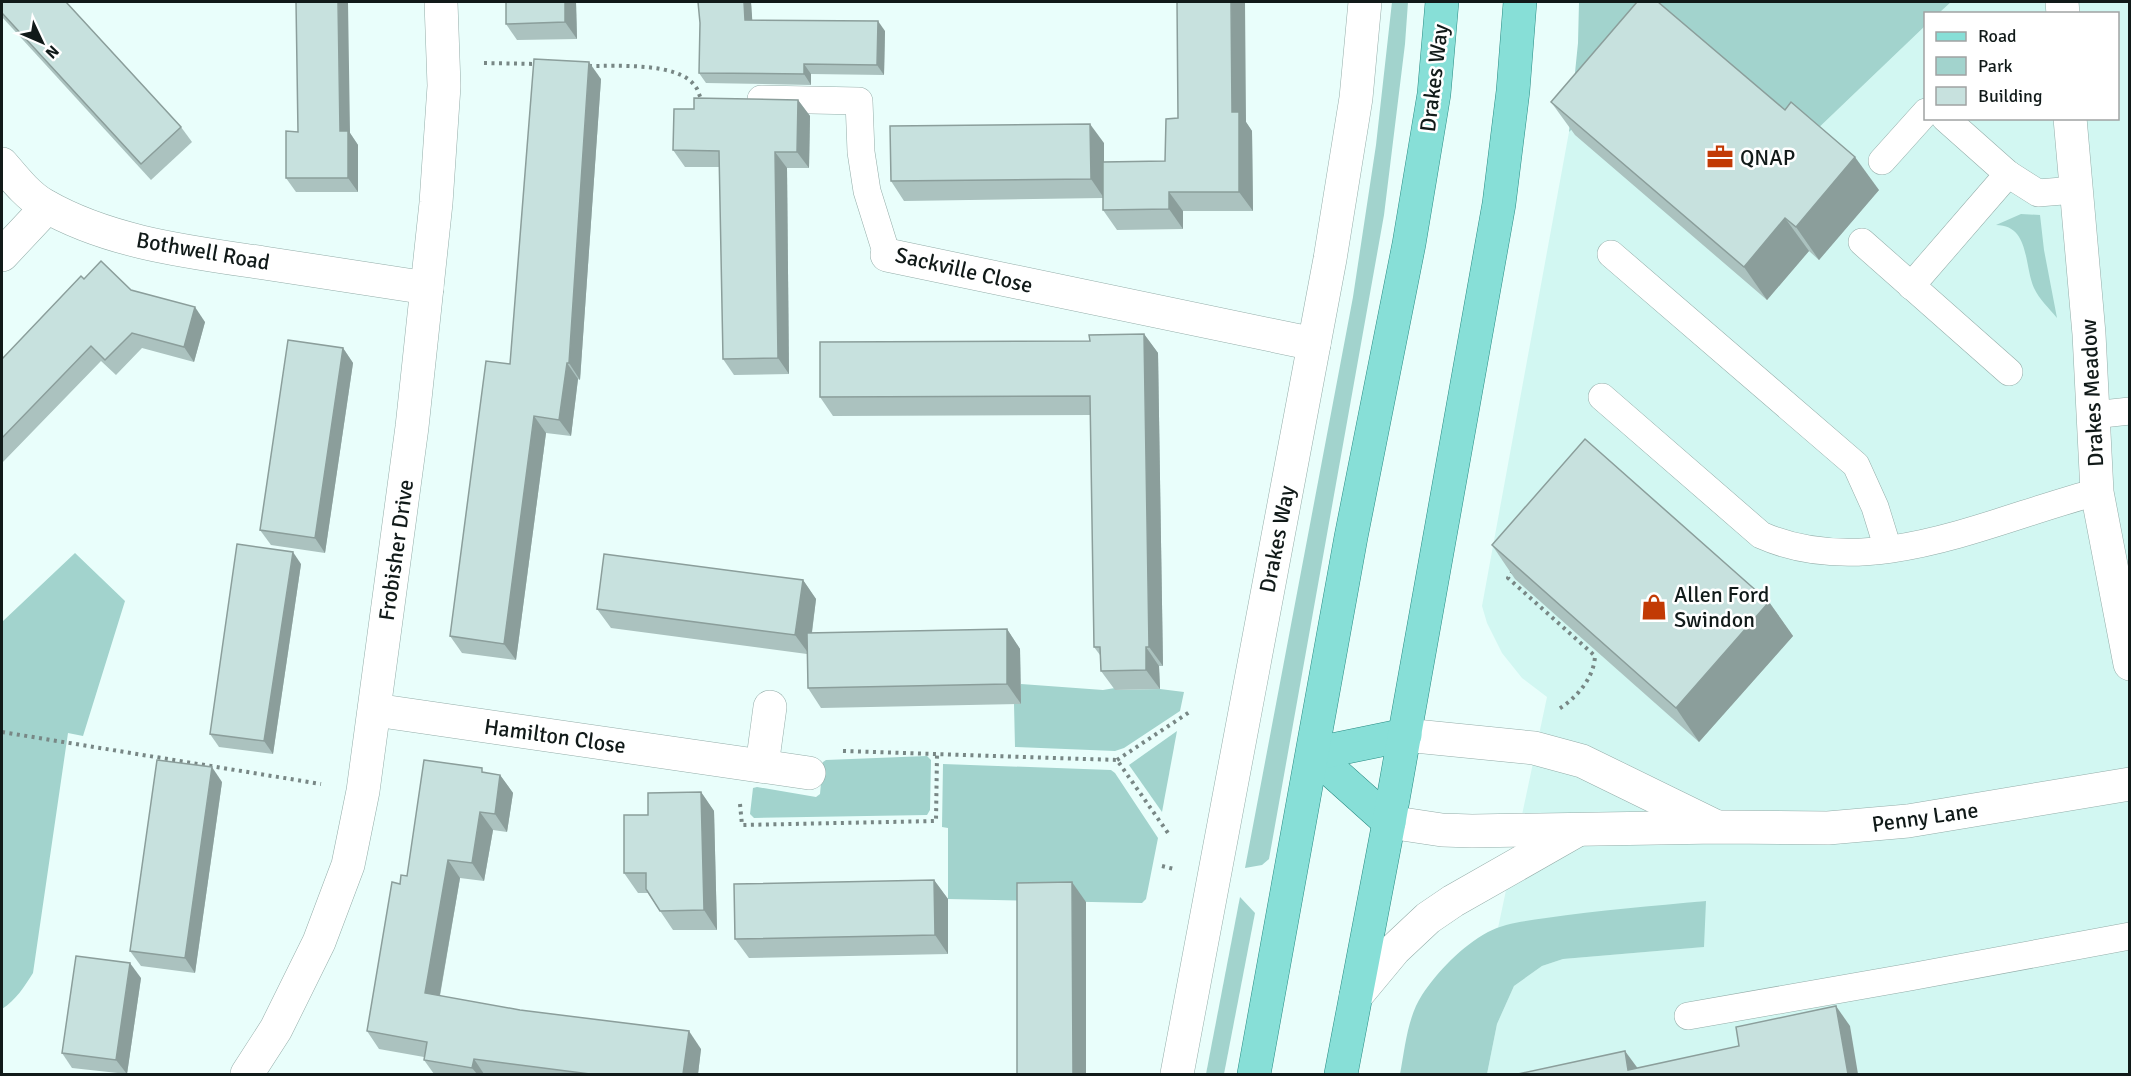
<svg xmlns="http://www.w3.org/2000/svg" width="2131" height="1076" viewBox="0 0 2131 1076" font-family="Signika,sans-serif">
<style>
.built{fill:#d2f7f2}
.green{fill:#a2d3cd}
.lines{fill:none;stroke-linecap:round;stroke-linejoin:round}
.service-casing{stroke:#94ada9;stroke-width:28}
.minor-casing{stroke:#94ada9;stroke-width:34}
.primary-casing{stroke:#2a8c84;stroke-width:34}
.path{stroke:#788785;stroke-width:4;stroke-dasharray:3 4.5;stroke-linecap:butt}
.service{stroke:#fff;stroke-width:27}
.minor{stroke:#fff;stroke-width:33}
.primary{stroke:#87dfd7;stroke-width:33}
.wall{fill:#abc2bf}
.shaded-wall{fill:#8b9e9b}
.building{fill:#c7e1de;stroke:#8b9e9b;stroke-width:1.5}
.labels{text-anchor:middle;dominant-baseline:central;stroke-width:5;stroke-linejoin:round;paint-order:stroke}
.street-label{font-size:22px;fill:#111a19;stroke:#fff}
.poi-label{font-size:22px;fill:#111a19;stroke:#fff;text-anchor:start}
</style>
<rect width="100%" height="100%" fill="#e9fefb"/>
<!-- built -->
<polygon class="built" points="1951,2 2129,2 2129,1074 1487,1074 1497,1024 1514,986 1542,966 1563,959 1703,947 1705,901 1498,928 1547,697 1522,678 1502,653 1487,623 1482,606 1569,132 1589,113 1810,136 1925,26 1926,118 2118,118 2118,14 1939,13"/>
<!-- green -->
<g class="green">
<polygon points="1392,2 1408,2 1405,44 1384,215 1269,859 1262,865 1245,868 1353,297 1376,145"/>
<polygon points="1579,2 1951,2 1939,13 1926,14 1925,26 1810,136 1589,113 1569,132 1578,43"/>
<path d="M2021,214L2040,215L2044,250L2057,318C2049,308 2039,299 2034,288C2024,266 2030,225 1996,225Z"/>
<path d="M75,553L125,601L83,736L68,733L33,973C24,987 16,1000 2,1009V622Z"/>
<polygon points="1021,684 1103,690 1115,688 1115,690 1160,689 1184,692 1180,711 1124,748 1115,751 1015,747 1014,704"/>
<polygon points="1177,731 1162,812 1129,765"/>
<polygon points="927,756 931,760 930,810 927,815 754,818 750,814 753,788 757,787 816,797 820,794 823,762 826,760"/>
<polygon points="943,764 1111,770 1115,773 1158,838 1146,899 1142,903 948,899 948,828 942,827"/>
<polygon points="1240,897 1255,913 1224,1074 1206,1074"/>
<path d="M1706,901L1704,947L1563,959L1542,966L1514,986L1497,1024L1487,1074H1400C1405,1049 1407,1018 1422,995C1438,971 1462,946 1488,932C1505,923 1526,921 1546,918C1599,910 1652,906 1706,901Z"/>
</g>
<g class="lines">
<!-- service casing -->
<g class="service-casing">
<g id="service">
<polyline points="761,99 859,101 861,152 867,191 887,255"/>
<polyline points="1945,118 2008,174 2038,193 2075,190"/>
<polyline points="1882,161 1926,112"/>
<polyline points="1862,242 2009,372"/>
<polyline points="1611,254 1856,465 1875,507 1888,549"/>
<polyline points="1911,286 2008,174"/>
<path d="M1602,397L1761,535C1869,583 1992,519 2097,492"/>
<polyline points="2093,415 2130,411"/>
<polyline points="1688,1016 1910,977 2130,936"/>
</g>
</g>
<!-- minor casing -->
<g class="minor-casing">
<g id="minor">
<polyline points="2062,2 2063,14"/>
<polyline points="2070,118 2089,334 2097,492 2130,664"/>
<path d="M2,164C14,178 27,195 44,205C110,243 190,252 264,263C319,271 373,280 427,288"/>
<polyline points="2,255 47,207"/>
<polyline points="887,255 1314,344"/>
<polyline points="375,710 809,773"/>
<polyline points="1405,735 1534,748 1582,761 1713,825"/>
<polyline points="762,766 770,707"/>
<polyline points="1389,822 1442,830 1472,831 1718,827 1828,828 1908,821 2130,784"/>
<polyline points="1356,996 1395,949 1428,918 1453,901 1576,831"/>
<polyline points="247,1074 276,1029 319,942 348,865 363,791 412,427 436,203 444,86 441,2"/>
<polyline points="1177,1074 1330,259 1356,98 1365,2"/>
</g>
</g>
<!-- primary casing -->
<g class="primary-casing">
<g id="primary">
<polyline points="1313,754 1389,822"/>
<polyline points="1313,754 1405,735"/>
<polyline points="1254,1074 1351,537 1409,244 1434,94 1442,2"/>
<polyline points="1341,1074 1389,822 1499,204 1513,91 1520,2"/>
</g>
</g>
<!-- path -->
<g class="path">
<polyline points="484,63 537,64"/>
<path d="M589,66C615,66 679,62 695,86C698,89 699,95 701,99"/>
<path d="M1513,571L1508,578L1595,656C1594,678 1576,699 1557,710"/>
<polyline points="2,732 321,784"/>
<polyline points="843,751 1117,760 1168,833"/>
<polyline points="1117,760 1191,711"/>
<polyline points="740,804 742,825 936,821 937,754"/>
<polyline points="1162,866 1174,869"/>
</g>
<!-- service -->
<use href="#service" class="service"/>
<!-- minor -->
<use href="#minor" class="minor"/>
<!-- primary -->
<use href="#primary" class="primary"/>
</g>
<!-- wall -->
<g class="wall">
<polygon points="2,2 181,127 192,142 151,180 2,17"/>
<polygon points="506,2 576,2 577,39 517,40 506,24"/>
<polygon points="751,2 752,20 885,31 884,75 811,74 811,85 706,83 699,73"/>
<polygon points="601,79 580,380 578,379 571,436 546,433 516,660 462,653 450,636 510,364"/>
<polygon points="798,100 810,116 809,168 787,168 789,374 734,375 723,359 720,167 685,167 673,150 694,109"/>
<polygon points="1551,102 1879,190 1819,260 1809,251 1767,300 1575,135"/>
<polygon points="1246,122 1252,131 1253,211 1183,211 1183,229 1117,230 1103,210 1103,198 904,201 891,181 1104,143 1104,162 1165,161"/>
<polygon points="350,133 358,145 358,192 296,192 286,178"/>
<polygon points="84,279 131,290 205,322 194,362 142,348 116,375 101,361 2,463 2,359"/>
<polygon points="1144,334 1158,353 1163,666 1159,666 1160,689 1115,690 1101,671 1100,655 1094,647 1091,415 833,416 820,397 1090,341"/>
<polygon points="343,348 353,363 325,553 271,545 260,530"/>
<polygon points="1492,545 1769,602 1793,636 1699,742 1515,579"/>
<polygon points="301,564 273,754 219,747 210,734"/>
<polygon points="803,580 816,599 812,633 1007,629 1020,649 1021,704 821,708 808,688 807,654 611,628 597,609"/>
<polygon points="486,773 500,775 513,793 507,832 493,830 484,881 460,878 440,996 701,1049 698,1074 434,1074 424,1060 424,1057 379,1049 367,1031 400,884 407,876"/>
<polygon points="222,782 195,973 141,966 130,951"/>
<polygon points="701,792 714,811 717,930 673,930 648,893 638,893 624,873 648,815"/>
<polygon points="934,880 948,899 948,954 749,958 735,939"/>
<polygon points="141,978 127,1074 72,1068 62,1053"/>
</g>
<!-- shaded-wall -->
<g class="shaded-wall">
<polygon points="338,2 348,2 350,133 358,145 358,192 348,178 340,131"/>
<polygon points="565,2 576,2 577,39 565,22"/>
<polygon points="744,2 751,2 753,30 745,20"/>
<polygon points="1231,2 1245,2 1246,122 1252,131 1253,211 1239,192 1232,112"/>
<polygon points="878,21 885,31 884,75 877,65"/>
<polygon points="589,62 601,79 580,380 569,363"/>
<polygon points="804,64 811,74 811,85 804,74"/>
<polygon points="798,100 810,116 809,168 797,152"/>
<polygon points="1090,124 1104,143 1104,198 1091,179"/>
<polygon points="775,152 787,168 789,374 778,358"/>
<polygon points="1855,157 1879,190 1819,260 1796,227"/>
<polygon points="1169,192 1183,211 1183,229 1169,209"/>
<polygon points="1785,218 1809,251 1767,300 1744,267"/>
<polygon points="195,307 205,322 194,362 184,347"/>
<polygon points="1144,334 1158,353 1163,666 1149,647"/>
<polygon points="343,348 353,363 325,553 315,538"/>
<polygon points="567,363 578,379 571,436 559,420"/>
<polygon points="534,416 546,433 516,660 504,644"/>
<polygon points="293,552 301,564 273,754 264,741"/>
<polygon points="803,580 816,599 809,654 795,635"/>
<polygon points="1769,602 1793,636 1699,742 1676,708"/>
<polygon points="1007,629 1020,649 1021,704 1007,684"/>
<polygon points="1146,647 1159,666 1160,689 1146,670"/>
<polygon points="212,767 222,782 195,973 185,958"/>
<polygon points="500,775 513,793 507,832 495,814"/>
<polygon points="701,792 714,811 717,930 704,910"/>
<polygon points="480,812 493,830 484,881 472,863"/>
<polygon points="448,860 460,878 437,1011 425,993"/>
<polygon points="934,880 948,899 948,954 935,935"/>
<polygon points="1072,882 1086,902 1086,1074 1073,1074"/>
<polygon points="130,963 141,978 127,1074 116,1060"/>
<polygon points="1836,1006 1850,1026 1858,1074 1848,1074"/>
<polygon points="689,1031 701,1049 698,1074 683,1074"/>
<polygon points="1625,1051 1639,1070 1628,1070"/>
<polygon points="474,1059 484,1074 477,1074 472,1068"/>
</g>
<!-- building -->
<g class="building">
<polygon points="2,2 66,2 181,127 141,164 2,13"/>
<polygon points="296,2 338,2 340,131 348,131 348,178 286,178 286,131 298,132"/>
<polygon points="506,2 565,2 565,22 506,24"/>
<polygon points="698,2 744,2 745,20 878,21 877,65 804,64 804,74 699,73 700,23"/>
<polygon points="1177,2 1231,2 1232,112 1239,112 1239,192 1169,192 1169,209 1103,210 1103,162 1165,161 1166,119 1178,118"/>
<polygon points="1637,2 1658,2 1785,110 1791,102 1855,157 1796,227 1785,218 1744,267 1551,102"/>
<polygon points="534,59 589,62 569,363 567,363 559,420 534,416 504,644 450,636 486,361 510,364"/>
<polygon points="694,98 798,100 797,152 775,152 778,358 723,359 719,151 673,150 674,109 694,109"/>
<polygon points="1090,124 1091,179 891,181 890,126"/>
<polygon points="101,261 131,290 195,307 184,347 132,333 105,360 91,346 2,438 2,359 81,276 84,279"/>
<polygon points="1144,334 1149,647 1146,647 1146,670 1101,671 1100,647 1094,647 1090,396 820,397 820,342 1090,341 1089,335"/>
<polygon points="288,340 343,348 315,538 260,530"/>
<polygon points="1585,439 1769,602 1676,708 1492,545"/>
<polygon points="237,544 293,552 264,741 210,734"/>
<polygon points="604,554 803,580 795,635 597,609"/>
<polygon points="1007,629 1007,684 808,688 807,633"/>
<polygon points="157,760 212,767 185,958 130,951"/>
<polygon points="424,760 482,768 482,772 500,775 495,814 480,812 472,863 448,860 425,993 520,1010 689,1031 683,1074 590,1074 474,1059 472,1068 424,1060 427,1042 367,1031 392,882 400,884 401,875 407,876"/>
<polygon points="701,792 704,910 660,911 646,889 646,873 624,873 624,815 648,815 648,793"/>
<polygon points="934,880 935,935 735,939 734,884"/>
<polygon points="1072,882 1073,1074 1017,1074 1017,883"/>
<polygon points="76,956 130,963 116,1060 62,1053"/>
<polygon points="1836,1006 1848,1074 1518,1074 1625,1051 1628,1070 1739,1046 1736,1027"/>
</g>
<!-- icons -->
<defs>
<g id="office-bare" transform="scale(2.07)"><path d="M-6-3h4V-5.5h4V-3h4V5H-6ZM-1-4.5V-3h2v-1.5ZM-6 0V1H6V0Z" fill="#c23a05" stroke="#fff" stroke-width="2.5" paint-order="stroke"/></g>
<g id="shop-bare" transform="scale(2.07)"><path d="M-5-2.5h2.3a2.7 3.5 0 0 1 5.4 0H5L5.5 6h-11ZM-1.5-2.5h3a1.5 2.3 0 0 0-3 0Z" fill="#c23a05" stroke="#fff" stroke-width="2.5" paint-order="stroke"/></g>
</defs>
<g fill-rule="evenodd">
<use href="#office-bare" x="1720" y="157"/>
<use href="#shop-bare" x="1654" y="607"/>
</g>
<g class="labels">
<!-- street labels -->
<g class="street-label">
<text transform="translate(1434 78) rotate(-83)">Drakes Way</text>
<text transform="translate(203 251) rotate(10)">Bothwell Road</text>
<text transform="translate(964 270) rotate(13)">Sackville Close</text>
<text transform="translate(2092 393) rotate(-93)">Drakes Meadow</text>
<text transform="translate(1277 539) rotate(-79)">Drakes Way</text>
<text transform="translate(396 550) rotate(-82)">Frobisher Drive</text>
<text transform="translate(555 736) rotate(8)">Hamilton Close</text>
<text transform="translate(1925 817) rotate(-8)">Penny Lane</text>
</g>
<!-- poi labels -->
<g class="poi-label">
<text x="1740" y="157">QNAP</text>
<text x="1674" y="594">Allen Ford<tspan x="1674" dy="25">Swindon</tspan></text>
</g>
</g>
<!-- border -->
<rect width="2131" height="1076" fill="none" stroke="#111a19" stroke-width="6"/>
<!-- legend -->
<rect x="1924" y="12" width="195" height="108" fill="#ffffff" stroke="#a0a3a3" stroke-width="1.5"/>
<rect x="1936" y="32" width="30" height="9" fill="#87dfd7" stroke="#a0a3a3" stroke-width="1.5"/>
<text x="1978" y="42" font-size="18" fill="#111a19">Road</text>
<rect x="1936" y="57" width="30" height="18" fill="#a2d3cd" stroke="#a0a3a3" stroke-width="1.5"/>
<text x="1978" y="72" font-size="18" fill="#111a19">Park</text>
<rect x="1936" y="87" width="30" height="18" fill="#c7e1de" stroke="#a0a3a3" stroke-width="1.5"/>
<text x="1978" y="102" font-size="18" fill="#111a19">Building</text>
<!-- north arrow -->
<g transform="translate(42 42) rotate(134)" stroke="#ffffff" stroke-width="4.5" paint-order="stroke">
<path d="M0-4.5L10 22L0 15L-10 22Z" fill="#111a19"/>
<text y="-9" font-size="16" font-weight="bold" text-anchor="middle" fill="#111a19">N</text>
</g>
</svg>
